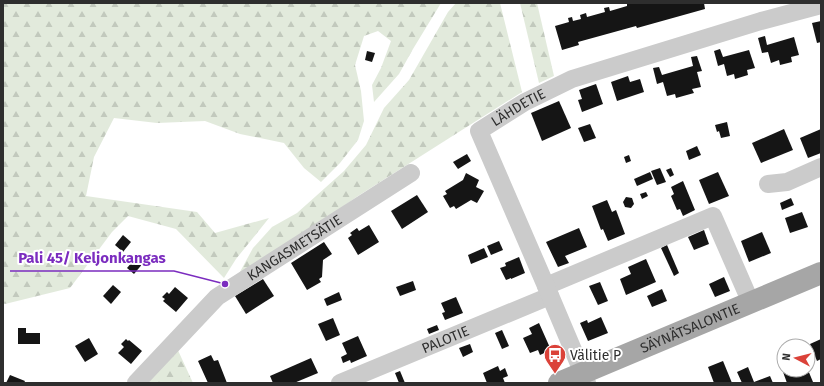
<svg xmlns="http://www.w3.org/2000/svg" width="824" height="386" viewBox="0 0 824 386" font-family="'Fira Sans',sans-serif">
<style>
.forest{fill:url(#forest-firs)}
.building{fill:#151515}
.lines{fill:none;stroke-linecap:round;stroke-linejoin:round}
.minor{stroke:#cbcbcb;stroke-width:18}
.major{stroke:#a6a6a6;stroke-width:22}
.labels{text-anchor:middle;dominant-baseline:central;stroke-width:4;stroke-linejoin:round;paint-order:stroke}
.street-label{font-size:14px;fill:#2e2e2e;stroke:#fff}
.poi-label{font-size:14px;fill:#2e2e2e;stroke:#fff;text-anchor:start}
.leader{fill:none;stroke:#7b2cbf;stroke-width:1.5}
.callout-dot{fill:#7b2cbf;stroke:#fff;stroke-width:1.5}
.callout-label{font-size:15px;text-anchor:middle;font-weight:bold;fill:#7b2cbf;stroke:#fff;stroke-width:4;stroke-linejoin:round;paint-order:stroke}
</style>
<defs>
<pattern id="forest-firs" width="22" height="20" patternUnits="userSpaceOnUse"><rect width="22" height="20" fill="#e2eadc"/><path d="M5 1l3.5 6h-7zM16 11l3.5 6h-7z" fill="#c2c9bd"/></pattern>
</defs>
<rect width="100%" height="100%" fill="#fff"/>
<!-- forest -->
<g class="forest">
<polygon points="3,3 441,3 413,49 399,74 374,102 372,85 381,68 391,41 378,31 364,36 355,65 361,91 364,121 358,140 340,163 321,182 304,168 284,143 240,134 205,121 157,123 114,118 94,157 86,196 197,212 215,233 269,218 236,259 224,278 176,229 128,216 112,232 70,288 5,304 3,303"/>
<polygon points="456,3 500,3 522,92 358,196 235,281 253,248 272,227 297,213 344,171 366,145 384,108 409,80 448,12"/>
<polygon points="520,3 537,3 554,76 539,83"/>
<polygon points="176,346 193,383 142,383"/>
</g>
<!-- building -->
<g class="building">
<polygon points="627,3 704,3 705,9 637,28 636,26 578,42 579,45 562,50 555,26 569,22 568,18 572,17 573,21 581,19 580,15 586,13 587,17 605,12 604,8 609,7 610,11 627,6"/>
<polygon points="821,21 821,42 817,43 812,23"/>
<polygon points="765,36 767,45 794,37 799,55 791,57 792,62 780,65 779,60 771,63 768,52 762,53 758,38"/>
<polygon points="720,49 723,57 749,50 755,68 747,70 748,75 735,79 734,74 727,76 724,64 718,66 714,51"/>
<polygon points="367,51 375,53 372,62 365,60"/>
<polygon points="697,56 702,71 697,72 701,87 692,89 694,93 676,98 675,94 667,96 663,82 657,84 653,68 659,67 662,75 693,66 691,57"/>
<polygon points="628,76 630,82 640,79 644,92 617,101 611,82"/>
<polygon points="596,84 603,104 582,112 578,100 582,99 579,90"/>
<polygon points="559,101 571,128 542,141 531,113"/>
<polygon points="727,122 730,136 721,138 719,131 717,132 715,125"/>
<polygon points="590,124 596,138 584,142 578,128"/>
<polygon points="784,129 793,150 761,163 752,143"/>
<polygon points="821,129 821,153 808,158 800,138"/>
<polygon points="697,146 701,155 689,160 686,151"/>
<polygon points="467,154 471,161 458,169 453,162"/>
<polygon points="629,155 631,161 626,163 624,157"/>
<polygon points="660,168 666,182 657,185 651,171"/>
<polygon points="671,168 674,175 670,177 666,170"/>
<polygon points="650,172 653,179 637,186 634,179"/>
<polygon points="718,172 729,196 709,204 699,180"/>
<polygon points="466,173 479,180 476,187 484,191 477,203 471,200 456,209 454,206 450,208 443,196 447,194 445,191 463,180"/>
<polygon points="683,181 695,210 683,216 680,209 677,210 671,196 674,194 671,187"/>
<polygon points="646,192 648,196 642,199 640,194"/>
<polygon points="417,195 428,212 402,229 391,211"/>
<polygon points="626,197 632,198 634,204 631,208 625,207 623,202"/>
<polygon points="791,198 794,205 782,210 780,203"/>
<polygon points="607,200 612,212 616,210 625,234 608,241 603,229 601,230 592,206"/>
<polygon points="802,212 808,227 790,233 785,218"/>
<polygon points="369,225 379,242 358,255 348,238 352,235 350,233 357,228 359,231"/>
<polygon points="579,228 587,247 565,256 569,263 558,267 546,242"/>
<polygon points="704,230 709,244 694,250 688,237"/>
<polygon points="762,232 771,253 749,262 741,241"/>
<polygon points="123,235 131,242 123,252 115,245"/>
<polygon points="499,241 503,250 491,255 487,246"/>
<polygon points="324,242 332,254 323,260 322,277 319,279 321,282 307,290 291,263"/>
<polygon points="667,245 679,273 674,276 661,248"/>
<polygon points="484,248 488,257 471,264 468,255"/>
<polygon points="137,256 144,262 134,274 127,268"/>
<polygon points="519,257 525,273 511,279 511,278 506,280 500,268 506,266 505,263"/>
<polygon points="646,259 656,282 626,295 620,279 631,274 628,267"/>
<polygon points="724,277 730,291 715,297 709,284"/>
<polygon points="263,279 274,296 246,314 235,296"/>
<polygon points="413,281 416,290 400,296 396,287"/>
<polygon points="600,282 608,301 598,305 589,286"/>
<polygon points="113,285 121,292 111,304 103,296"/>
<polygon points="175,287 188,298 176,312 163,301 165,299 162,297 167,292 169,294"/>
<polygon points="662,289 667,301 652,307 647,296"/>
<polygon points="339,292 342,300 327,306 324,299"/>
<polygon points="456,297 463,313 445,320 442,313 445,312 441,303"/>
<polygon points="601,317 608,333 588,341 580,323 587,320 588,323"/>
<polygon points="333,318 340,335 326,341 318,324"/>
<polygon points="539,323 551,350 540,355 538,350 530,353 523,338 532,334 529,328"/>
<polygon points="437,325 439,330 429,334 427,329"/>
<polygon points="18,328 26,328 26,333 40,333 40,344 18,344"/>
<polygon points="502,330 509,346 502,349 495,333"/>
<polygon points="358,336 367,356 351,363 350,360 343,363 341,357 347,354 342,343"/>
<polygon points="89,338 98,354 85,362 75,346"/>
<polygon points="126,339 128,341 129,340 142,351 131,364 118,353 124,347 121,344"/>
<polygon points="821,339 821,359 817,361 810,344"/>
<polygon points="470,344 473,352 463,357 459,348"/>
<polygon points="211,355 214,361 218,360 227,383 208,383 198,361"/>
<polygon points="311,358 318,373 294,383 273,383 270,376"/>
<polygon points="723,361 732,383 714,383 708,367"/>
<polygon points="498,366 500,371 505,368 508,376 503,378 505,383 487,383 483,373"/>
<polygon points="748,367 754,382 770,376 773,383 742,383 737,372"/>
<polygon points="787,370 808,370 813,382 809,383 787,383 783,372"/>
<polygon points="400,371 405,383 399,383 395,373"/>
<polygon points="10,375 25,381 24,383 6,383"/>
</g>
<g class="lines">
<!-- minor -->
<g class="minor">
<polyline points="768,184 787,182 821,167"/>
<polyline points="546,286 713,216 751,303"/>
<path id="s1" d="M136,383L217,297L411,173"/>
<path id="s2" d="M340,383L550,296"/>
<path id="s3" d="M587,383L546,286L479,131L525,102L572,79L761,21L821,5"/>
</g>
<!-- major -->
<path class="major" id="s4" d="M559,383L821,273"/>
</g>
<!-- icons -->
<defs>
<g id="bus-pin" transform="scale(1.15)"><path d="M0 17L-7.5 6A9.5 9.5 0 1 1 7.5 6Z" fill="#db4239" stroke="#fff"/><path d="M-5-6H5V4H4V6H2V4H-2V6H-4V4H-5ZM-3.5-4V0h7V-4ZM-3.5 1.2v1.5H-2V1.2ZM2 1.2v1.5H3.5V1.2Z" fill="#fff"/></g>
</defs>
<g fill-rule="evenodd">
<use href="#bus-pin" x="555" y="355"/>
</g>
<g class="labels">
<!-- street labels -->
<g class="street-label">
<text stroke="none"><textPath href="#s3" startOffset="320">LÄHDETIE</textPath></text>
<text stroke="none"><textPath href="#s1" startOffset="210">KANGASMETSÄTIE</textPath></text>
<text stroke="none"><textPath href="#s4" startOffset="142">SÄYNÄTSALONTIE</textPath></text>
<text stroke="none"><textPath href="#s2" startOffset="114">PALOTIE</textPath></text>
</g>
<!-- poi labels -->
<g class="poi-label">
<text x="570" y="355">Välitie P</text>
</g>
</g>
<!-- callouts -->
<path class="leader" d="M225 284L174 271H10"/>
<circle class="callout-dot" cx="225" cy="284" r="4"/>
<g class="callout-label">
<text x="92" y="263">Pali 45/ Keljonkangas</text>
</g>
<!-- border -->
<rect width="824" height="386" fill="none" stroke="#2e2e2e" stroke-width="8"/>
<!-- north arrow -->
<g transform="translate(796 358) rotate(277)"><circle r="19" fill="#ffffff" stroke="#ababab"/>
<path d="M0-3L7 15L0 10L-7 15Z" fill="#db4239"/>
<text y="-6" font-size="11" font-weight="bold" text-anchor="middle" fill="#2e2e2e">N</text>
</g>
</svg>
